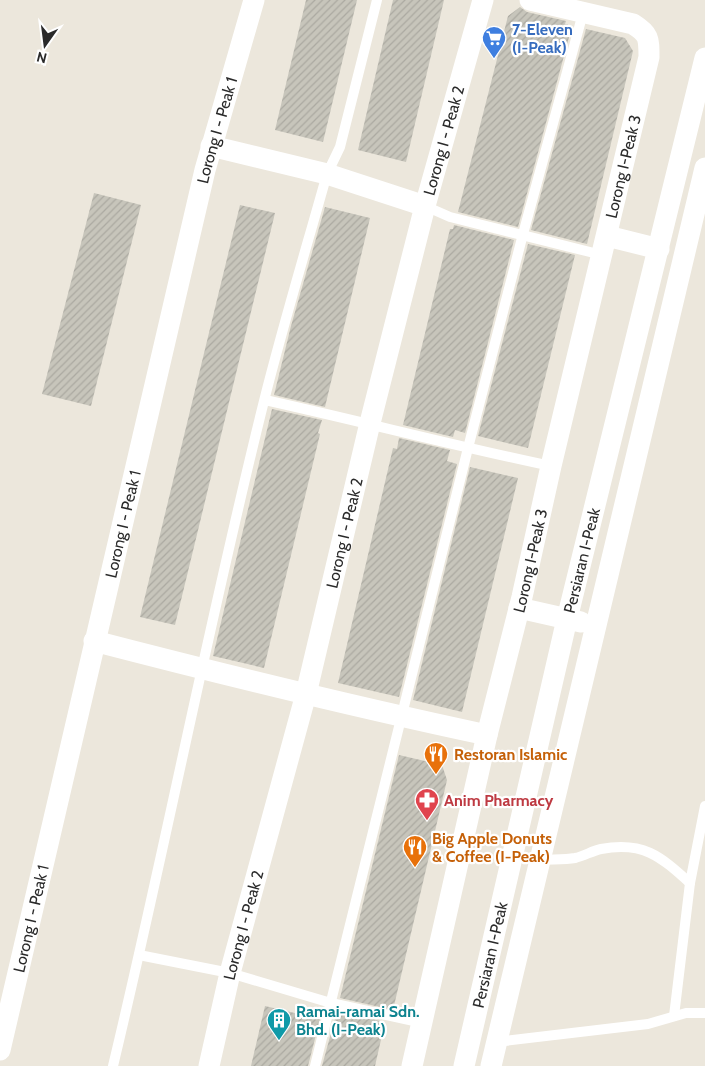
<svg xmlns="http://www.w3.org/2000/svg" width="705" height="1066" viewBox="0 0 705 1066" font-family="Cabin,sans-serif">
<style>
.building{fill:url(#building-hatch)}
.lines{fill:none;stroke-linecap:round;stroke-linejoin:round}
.service{stroke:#fff;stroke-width:10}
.minor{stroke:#fff;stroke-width:21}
.labels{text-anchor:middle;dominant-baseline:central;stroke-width:4.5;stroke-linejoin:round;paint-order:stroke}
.shop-label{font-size:16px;font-weight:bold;fill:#366cbe;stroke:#fff;text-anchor:start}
.street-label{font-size:16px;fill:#2a2a2a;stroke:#fff}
.food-label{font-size:16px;font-weight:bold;fill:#c56008;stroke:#fff;text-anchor:start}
.health-label{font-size:16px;font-weight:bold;fill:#be3a42;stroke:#fff;text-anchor:start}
.culture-label{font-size:16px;font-weight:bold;fill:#0d838f;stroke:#fff;text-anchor:start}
</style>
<defs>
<pattern id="building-hatch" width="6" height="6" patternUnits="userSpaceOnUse" patternTransform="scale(1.25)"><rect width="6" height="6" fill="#c7c5bb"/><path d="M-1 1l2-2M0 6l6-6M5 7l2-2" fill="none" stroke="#aba9a1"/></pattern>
</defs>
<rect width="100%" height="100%" fill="#ece7dc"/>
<!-- building -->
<g class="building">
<polygon points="306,0 357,0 323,142 275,130"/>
<polygon points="393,0 444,0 406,162 358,150"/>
<polygon points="520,7 527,12 566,21 565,24 572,26 518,227 458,212 508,16"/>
<polygon points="586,29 625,38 633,51 587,244 531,230"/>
<polygon points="94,193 141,205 91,406 42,394"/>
<polygon points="240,205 275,213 175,625 140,617"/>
<polygon points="325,207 370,218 325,407 274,395 291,326"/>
<polygon points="454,225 514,240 465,433 455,430 453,437 403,425 450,229 453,229"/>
<polygon points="528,244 575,255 528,448 478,436"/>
<polygon points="272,409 322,420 318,433 320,434 264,668 213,656"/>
<polygon points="399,438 450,450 447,461 457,464 399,697 338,683 393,448 397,449"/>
<polygon points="470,467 518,478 462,712 413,700"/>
<polygon points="399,755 442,765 447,780 393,1010 340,998"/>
<polygon points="265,1006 320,1019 308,1066 251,1066"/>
<polygon points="337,1011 385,1022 375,1066 322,1066"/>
</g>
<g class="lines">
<!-- service -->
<g class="service">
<polyline points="425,206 450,217 602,255"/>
<path d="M265,400C360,421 455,446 551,466"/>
<path d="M540,860C551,859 564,860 575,858C584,856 592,851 601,849C643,841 660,856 690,883"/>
<polyline points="139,955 230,973 331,1003 423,1023"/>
<polyline points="674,1016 690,883 705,806"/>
<polyline points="496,1042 648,1024 686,1013 705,1013"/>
<path d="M113,1066C166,845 209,621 264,401C283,325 306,249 327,174L340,147L377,0"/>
<polyline points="315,1066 468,448 523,234 583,13"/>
</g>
<!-- minor -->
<g class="minor">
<polyline points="211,146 327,174 425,206"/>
<polyline points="607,236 659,249"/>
<polyline points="519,608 581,622"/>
<path d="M94,641C225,675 355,707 487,735"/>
<path id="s1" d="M0,1050L205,170L254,0"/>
<path id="s2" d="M209,1066L230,973L306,694L370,423L425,206L483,0"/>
<path id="s3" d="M412,1066L487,735L522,597L551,466L649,57C649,38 649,34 633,24L530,0"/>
<path id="s4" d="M464,1066L567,619L705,58"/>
<polyline points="491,1066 705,168"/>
</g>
</g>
<!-- icons -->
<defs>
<g id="supermarket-pin" transform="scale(1.25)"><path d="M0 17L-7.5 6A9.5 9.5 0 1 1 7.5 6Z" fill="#3f7fe0" stroke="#fff"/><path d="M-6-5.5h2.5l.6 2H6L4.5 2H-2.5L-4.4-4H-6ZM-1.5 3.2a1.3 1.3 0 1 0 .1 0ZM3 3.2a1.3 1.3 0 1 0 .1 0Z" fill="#fff"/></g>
<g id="restaurant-pin" transform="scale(1.25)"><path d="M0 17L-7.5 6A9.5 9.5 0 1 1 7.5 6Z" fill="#e8710a" stroke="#fff"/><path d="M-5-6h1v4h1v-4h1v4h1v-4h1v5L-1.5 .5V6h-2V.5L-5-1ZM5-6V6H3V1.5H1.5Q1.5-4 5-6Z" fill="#fff"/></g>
<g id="pharmacy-pin" transform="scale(1.25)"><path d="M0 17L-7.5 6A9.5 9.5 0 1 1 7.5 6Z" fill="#e0444e" stroke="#fff"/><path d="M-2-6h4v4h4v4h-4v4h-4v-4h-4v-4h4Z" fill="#fff"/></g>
<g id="building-pin" transform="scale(1.25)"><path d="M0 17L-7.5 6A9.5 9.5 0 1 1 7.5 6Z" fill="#0f9aa8" stroke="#fff"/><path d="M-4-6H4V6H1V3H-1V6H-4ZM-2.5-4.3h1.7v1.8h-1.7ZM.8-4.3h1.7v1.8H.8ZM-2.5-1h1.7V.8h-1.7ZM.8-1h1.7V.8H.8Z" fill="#fff"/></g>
</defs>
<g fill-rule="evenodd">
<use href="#supermarket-pin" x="494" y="38"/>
<use href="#restaurant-pin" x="436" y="754"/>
<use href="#pharmacy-pin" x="427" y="800"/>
<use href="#restaurant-pin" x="415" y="847"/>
<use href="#building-pin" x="279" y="1020"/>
</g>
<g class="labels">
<!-- shop labels -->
<g class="shop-label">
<text x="512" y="29">7-Eleven<tspan x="512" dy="18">(I-Peak)</tspan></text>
</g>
<!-- street labels -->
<g class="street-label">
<text stroke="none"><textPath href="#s1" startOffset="945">Lorong I - Peak 1</textPath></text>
<text stroke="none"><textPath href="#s2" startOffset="955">Lorong I - Peak 2</textPath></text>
<text stroke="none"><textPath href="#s3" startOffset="924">Lorong I-Peak 3</textPath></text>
<text stroke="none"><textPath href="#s1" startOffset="540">Lorong I - Peak 1</textPath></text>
<text stroke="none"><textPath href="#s2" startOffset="550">Lorong I - Peak 2</textPath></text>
<text stroke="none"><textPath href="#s3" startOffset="519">Lorong I-Peak 3</textPath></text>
<text stroke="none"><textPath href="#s4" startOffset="519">Persiaran I-Peak</textPath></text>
<text stroke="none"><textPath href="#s1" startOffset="135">Lorong I - Peak 1</textPath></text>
<text stroke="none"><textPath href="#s2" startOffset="145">Lorong I - Peak 2</textPath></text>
<text stroke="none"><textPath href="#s4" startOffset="114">Persiaran I-Peak</textPath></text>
</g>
<!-- food labels -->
<g class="food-label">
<text x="454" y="754">Restoran Islamic</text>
<text x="432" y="838">Big Apple Donuts<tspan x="432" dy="18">&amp; Coffee (I-Peak)</tspan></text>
</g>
<!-- health labels -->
<g class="health-label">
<text x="444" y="800">Anim Pharmacy</text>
</g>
<!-- culture labels -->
<g class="culture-label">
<text x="296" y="1011">Ramai-ramai Sdn.<tspan x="296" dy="18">Bhd. (I-Peak)</tspan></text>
</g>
</g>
<!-- north arrow -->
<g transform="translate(45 45) rotate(194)" stroke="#ffffff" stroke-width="4" paint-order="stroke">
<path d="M0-4L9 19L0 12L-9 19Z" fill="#2a2a2a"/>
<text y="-8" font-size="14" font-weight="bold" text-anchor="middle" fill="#2a2a2a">N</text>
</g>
</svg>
